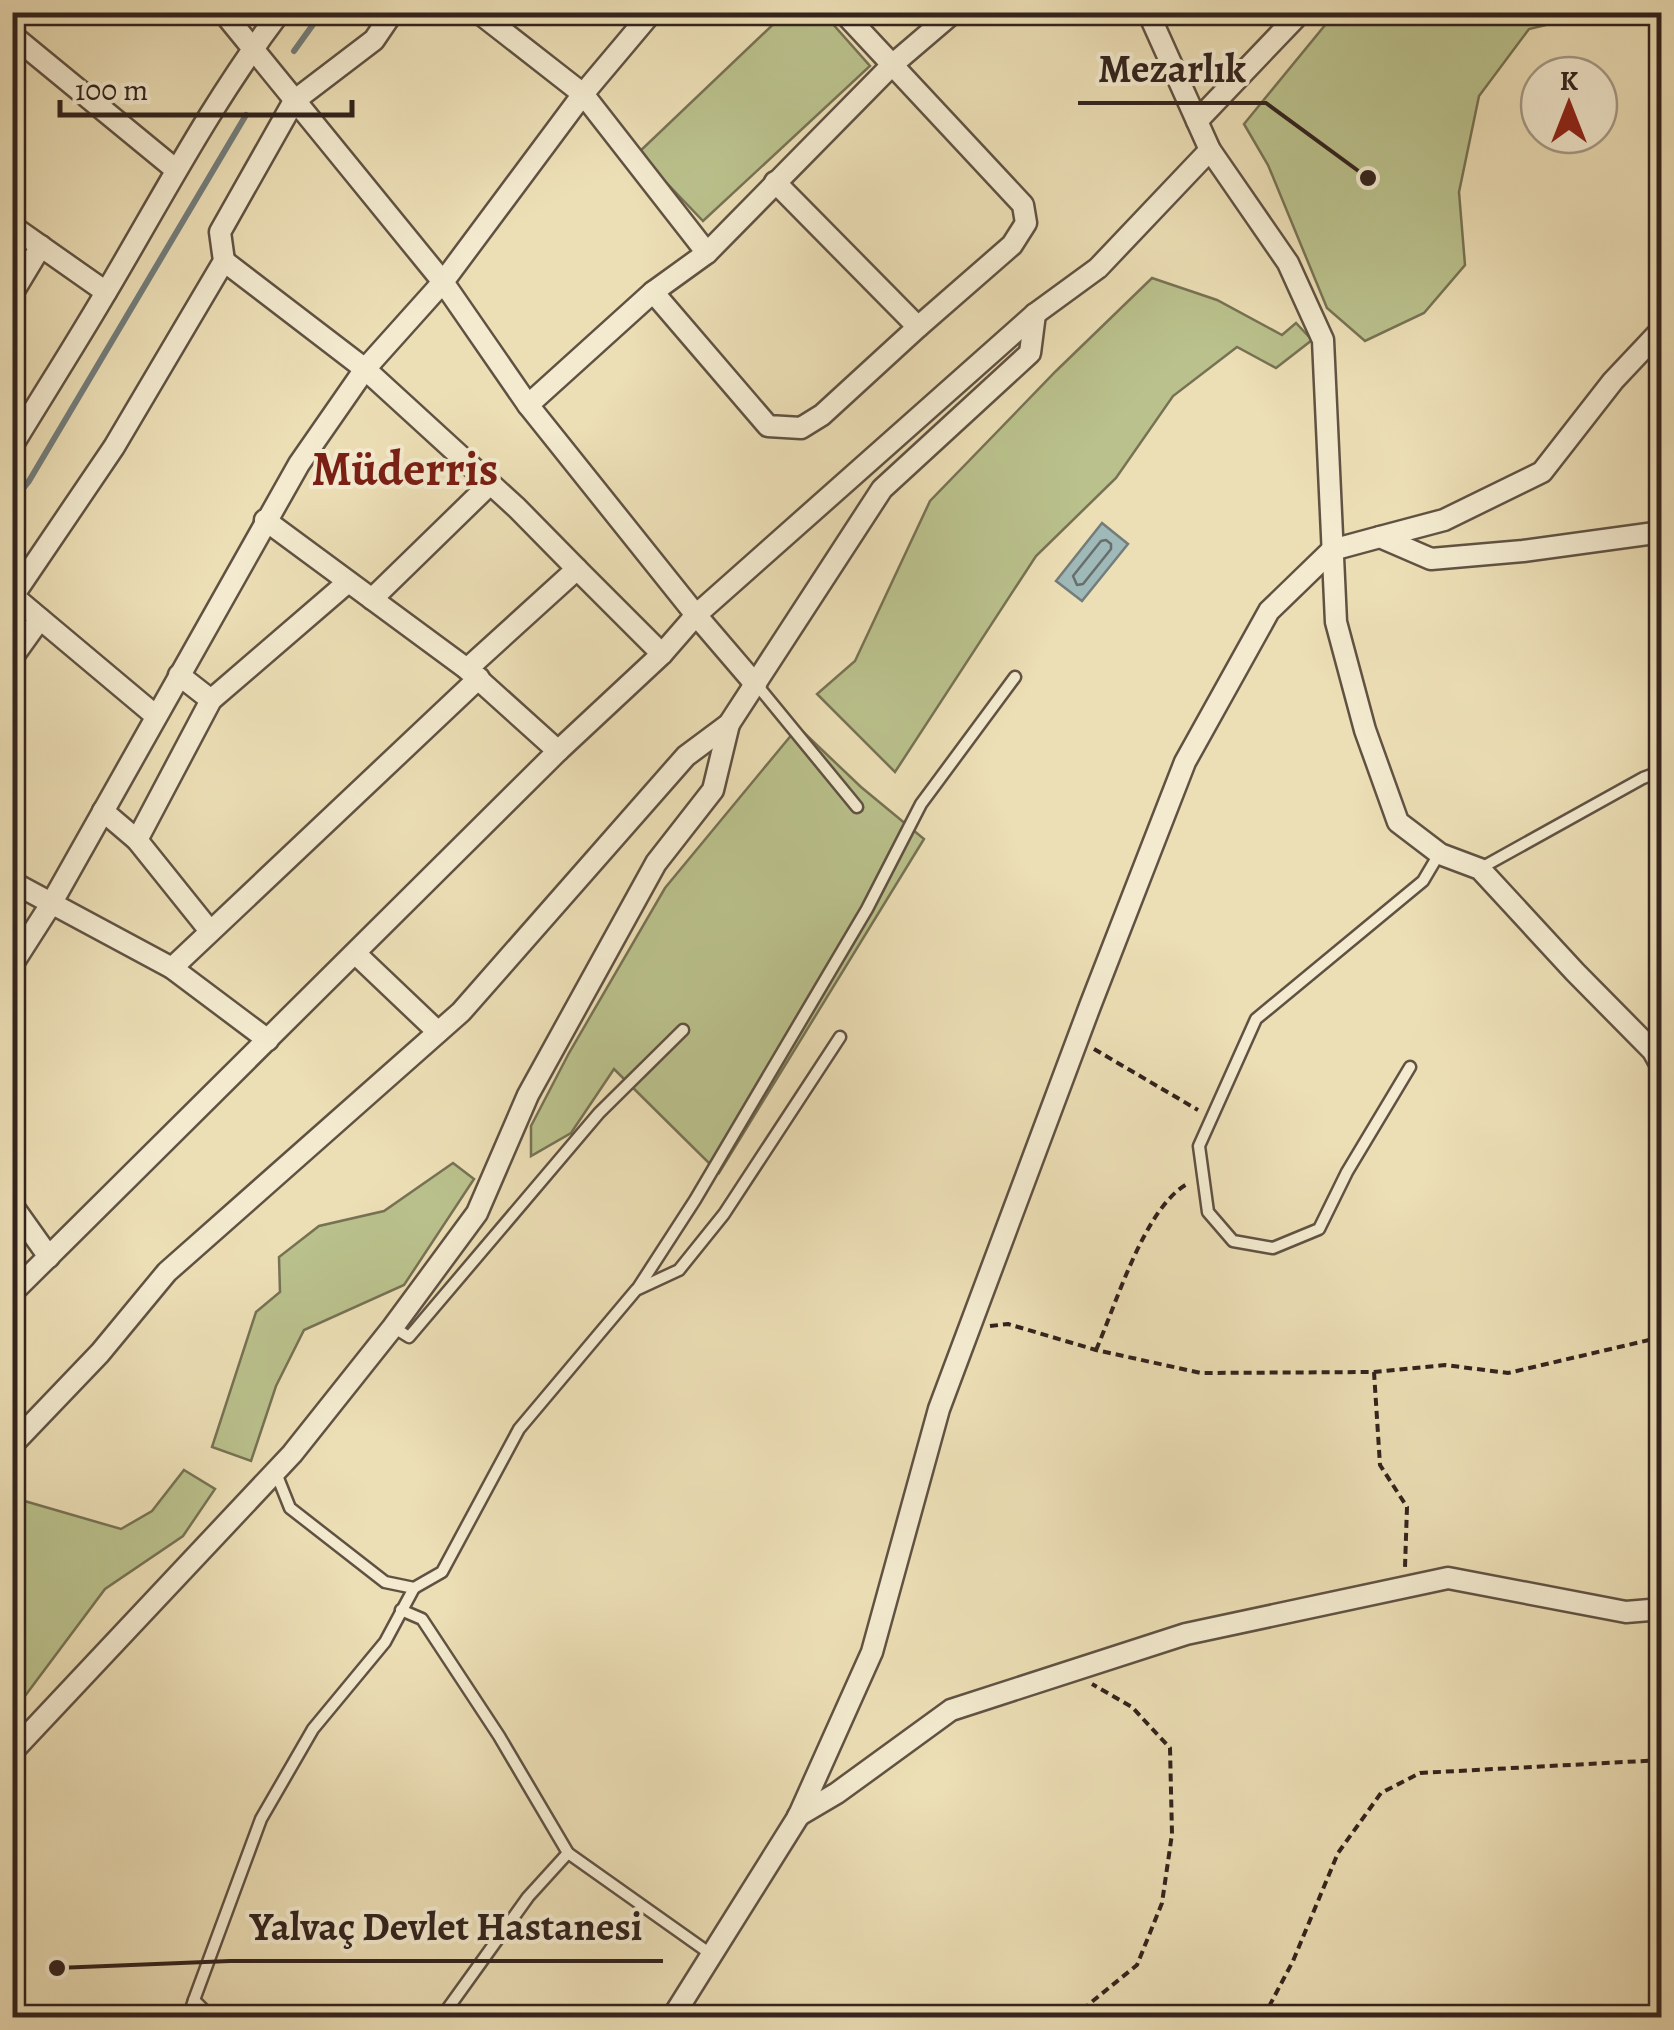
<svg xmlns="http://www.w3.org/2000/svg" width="1674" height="2030" viewBox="0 0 1674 2030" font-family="Alegreya,serif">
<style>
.green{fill:#bac18c;stroke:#767254;stroke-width:2.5}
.water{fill:#9fb9b9;stroke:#737d7b;stroke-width:2.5}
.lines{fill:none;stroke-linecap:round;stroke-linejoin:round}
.shore{stroke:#686e6b;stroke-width:2.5}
.stream{stroke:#737d7b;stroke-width:6}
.lane-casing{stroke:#605243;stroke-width:15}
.street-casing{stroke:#605243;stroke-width:25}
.path{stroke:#32231d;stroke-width:4;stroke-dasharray:8 5;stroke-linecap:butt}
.lane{stroke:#f3eacf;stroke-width:10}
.street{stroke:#f3eacf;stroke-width:20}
.labels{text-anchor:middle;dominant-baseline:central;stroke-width:8;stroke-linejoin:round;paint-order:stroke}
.district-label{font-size:48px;font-weight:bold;fill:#7a1f14;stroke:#f3eacf}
.leader{fill:none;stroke:#32231d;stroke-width:4}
.callout-dot{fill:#32231d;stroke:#f3eacf;stroke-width:4}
.callout-label{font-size:40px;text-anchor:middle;font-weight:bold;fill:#32231d;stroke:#f3eacf;stroke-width:8;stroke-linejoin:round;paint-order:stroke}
</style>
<rect width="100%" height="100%" fill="#ecdeb5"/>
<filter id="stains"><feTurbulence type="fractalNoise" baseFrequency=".002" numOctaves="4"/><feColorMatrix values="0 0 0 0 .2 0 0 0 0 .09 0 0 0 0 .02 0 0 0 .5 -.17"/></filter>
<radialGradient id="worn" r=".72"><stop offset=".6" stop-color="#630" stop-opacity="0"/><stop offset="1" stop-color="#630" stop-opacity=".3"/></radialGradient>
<!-- green -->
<g class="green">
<polygon points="785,13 823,13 870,66 703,221 638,153"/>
<polygon points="1335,13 1596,13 1529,29 1479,96 1459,192 1465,265 1424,313 1365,341 1327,308 1268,165 1244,124"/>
<polygon points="1152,278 1217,300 1282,335 1296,323 1312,340 1276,368 1237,347 1173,396 1116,478 1036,556 895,772 817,694 855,661 930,501 1056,371"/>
<polygon points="798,727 861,787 924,839 719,1173 614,1069 571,1133 531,1156 531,1126 569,1053 665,888"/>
<polygon points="453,1163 474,1179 404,1285 304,1330 276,1386 251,1461 212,1447 256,1312 280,1292 279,1257 319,1226 384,1211"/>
<polygon points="184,1470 215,1489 183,1536 105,1589 13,1712 13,1509 21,1500 121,1529 152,1511"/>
</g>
<!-- water -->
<polygon class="water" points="1102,523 1128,544 1082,601 1056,581"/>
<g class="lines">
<!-- shore -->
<polygon class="shore" points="1106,540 1111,544 1111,549 1083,584 1077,585 1073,576 1101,541"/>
<!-- stream -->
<g class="stream">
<polyline points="294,51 322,12"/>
<polyline points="12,502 29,481 246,115"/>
</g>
<!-- lane casing -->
<g class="lane-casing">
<g id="lane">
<polyline points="757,685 857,807"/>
<polyline points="1481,868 1643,778 1662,771"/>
<polyline points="1410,1067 1347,1172 1319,1229 1273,1248 1233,1241 1208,1212 1199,1146 1256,1019 1423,881 1439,854"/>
<polyline points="638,1288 695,1200 867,909 921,804 1015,677"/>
<polyline points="393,1327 409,1337 599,1113 683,1030"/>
<polyline points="276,1473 290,1508 385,1582 414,1588 442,1572 519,1429 636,1290 679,1270 724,1214 840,1037"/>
<polyline points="401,1610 422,1619 499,1736 568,1853 712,1955"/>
<polyline points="12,2010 25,2018"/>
<polyline points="188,2018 194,2000"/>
<polyline points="212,2018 194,2000 261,1819 313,1729 385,1642 414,1588"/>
<polyline points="441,2018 528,1897 568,1853"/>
</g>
</g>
<!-- street casing -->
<g class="street-casing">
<g id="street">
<polyline points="223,12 443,282 528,405 696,615 756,685"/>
<polyline points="478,12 583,94 707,253"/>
<polyline points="843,12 1023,205 1026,223 1012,245 918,327"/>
<polyline points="1148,12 1210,150 1288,263 1323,340 1336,622 1365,730 1398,822 1440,854 1480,869 1575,972 1653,1051 1662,1067"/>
<polyline points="12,35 175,169"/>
<polyline points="1197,121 1301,12"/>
<polyline points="12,226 106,292"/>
<polyline points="224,261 365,369 517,508 577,569 467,669"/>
<polyline points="653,292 768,426 801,428 822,415 918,327 775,182"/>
<polyline points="12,294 41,246"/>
<polyline points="528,405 653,292 707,253 892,65 954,12"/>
<path d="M12,446C43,395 75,345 105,294C162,198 211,103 280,12"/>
<polyline points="265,520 467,669 558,751"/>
<polyline points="1380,537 1444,520 1542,472 1613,381 1662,329"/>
<polyline points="577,569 662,654"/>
<polyline points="372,599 490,484"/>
<polyline points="12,658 40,619"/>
<polyline points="179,675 211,700"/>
<polyline points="156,716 13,596 114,447 224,261 220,232 294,101 374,40 393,12"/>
<polyline points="103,811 137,840 210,931"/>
<polyline points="137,840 211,700 348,582"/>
<polyline points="12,882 172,968 268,1040"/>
<polyline points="356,954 438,1032"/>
<polyline points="12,965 51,904 299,464 365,369 443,282 583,94 652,12"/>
<polyline points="172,968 479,678"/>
<polyline points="12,1205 49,1257"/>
<polyline points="12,1293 558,751 662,654 696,615 1035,314 1098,268 1210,150"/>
<polyline points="12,1445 100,1353 167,1272 461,1012 686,756 729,724 882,489 1030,353 1035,314"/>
<polyline points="12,1752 292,1454 393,1327 477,1213 528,1095 656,863 713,790 729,724"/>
<polyline points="798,1816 837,1793 951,1710 1186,1634 1448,1578 1626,1612 1662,1609"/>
<polyline points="672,2018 798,1817 872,1652 939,1409 1090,1006 1185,762 1269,611 1332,550 1380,537 1431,559 1523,551 1662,532"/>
</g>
</g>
<!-- path -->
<g class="path">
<polyline points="1094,1049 1198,1110"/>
<polyline points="990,1326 1008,1324 1096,1350 1201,1373 1374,1372 1445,1365 1508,1373 1662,1337"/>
<path d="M1096,1350C1116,1305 1145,1205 1189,1183"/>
<polyline points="1374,1372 1380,1465 1407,1507 1405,1567"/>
<polyline points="1072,2018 1137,1965 1162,1903 1172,1834 1170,1748 1132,1707 1092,1684"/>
<polyline points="1263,2018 1293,1961 1338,1853 1381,1793 1420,1773 1662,1760"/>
</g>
<!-- lane -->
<use href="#lane" class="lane"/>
<!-- street -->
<use href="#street" class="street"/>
</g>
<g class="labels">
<!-- district labels -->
<g class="district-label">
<text x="405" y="469">Müderris</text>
</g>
</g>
<!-- callouts -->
<path class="leader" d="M1368 178L1266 103H1078M57 1968L230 1961H663"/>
<g class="callout-dot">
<circle cx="1368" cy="178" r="10"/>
<circle cx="57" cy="1968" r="10"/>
</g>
<g class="callout-label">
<text x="1172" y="82">Mezarlık</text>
<text x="446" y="1940">Yalvaç Devlet Hastanesi</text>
</g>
<!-- margin -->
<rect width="1674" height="2030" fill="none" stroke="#ecdeb5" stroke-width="50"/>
<rect x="15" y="15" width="1644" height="2000" fill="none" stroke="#32231d" stroke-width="5"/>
<rect x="25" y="25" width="1624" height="1980" fill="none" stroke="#32231d" stroke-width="2.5"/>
<!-- north arrow -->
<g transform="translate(1569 105)"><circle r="48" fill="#f3eacf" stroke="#a69a88" stroke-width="2.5"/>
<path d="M0-8L18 38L0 25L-18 38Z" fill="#8f2418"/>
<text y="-15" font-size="28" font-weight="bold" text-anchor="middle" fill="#32231d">K</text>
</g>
<!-- scale -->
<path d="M60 100v15h292v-15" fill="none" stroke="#32231d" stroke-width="5"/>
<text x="75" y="100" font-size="30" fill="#32231d" stroke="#f3eacf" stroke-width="8" paint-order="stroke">100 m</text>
<rect width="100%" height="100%" filter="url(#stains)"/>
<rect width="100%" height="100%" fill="url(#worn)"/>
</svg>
